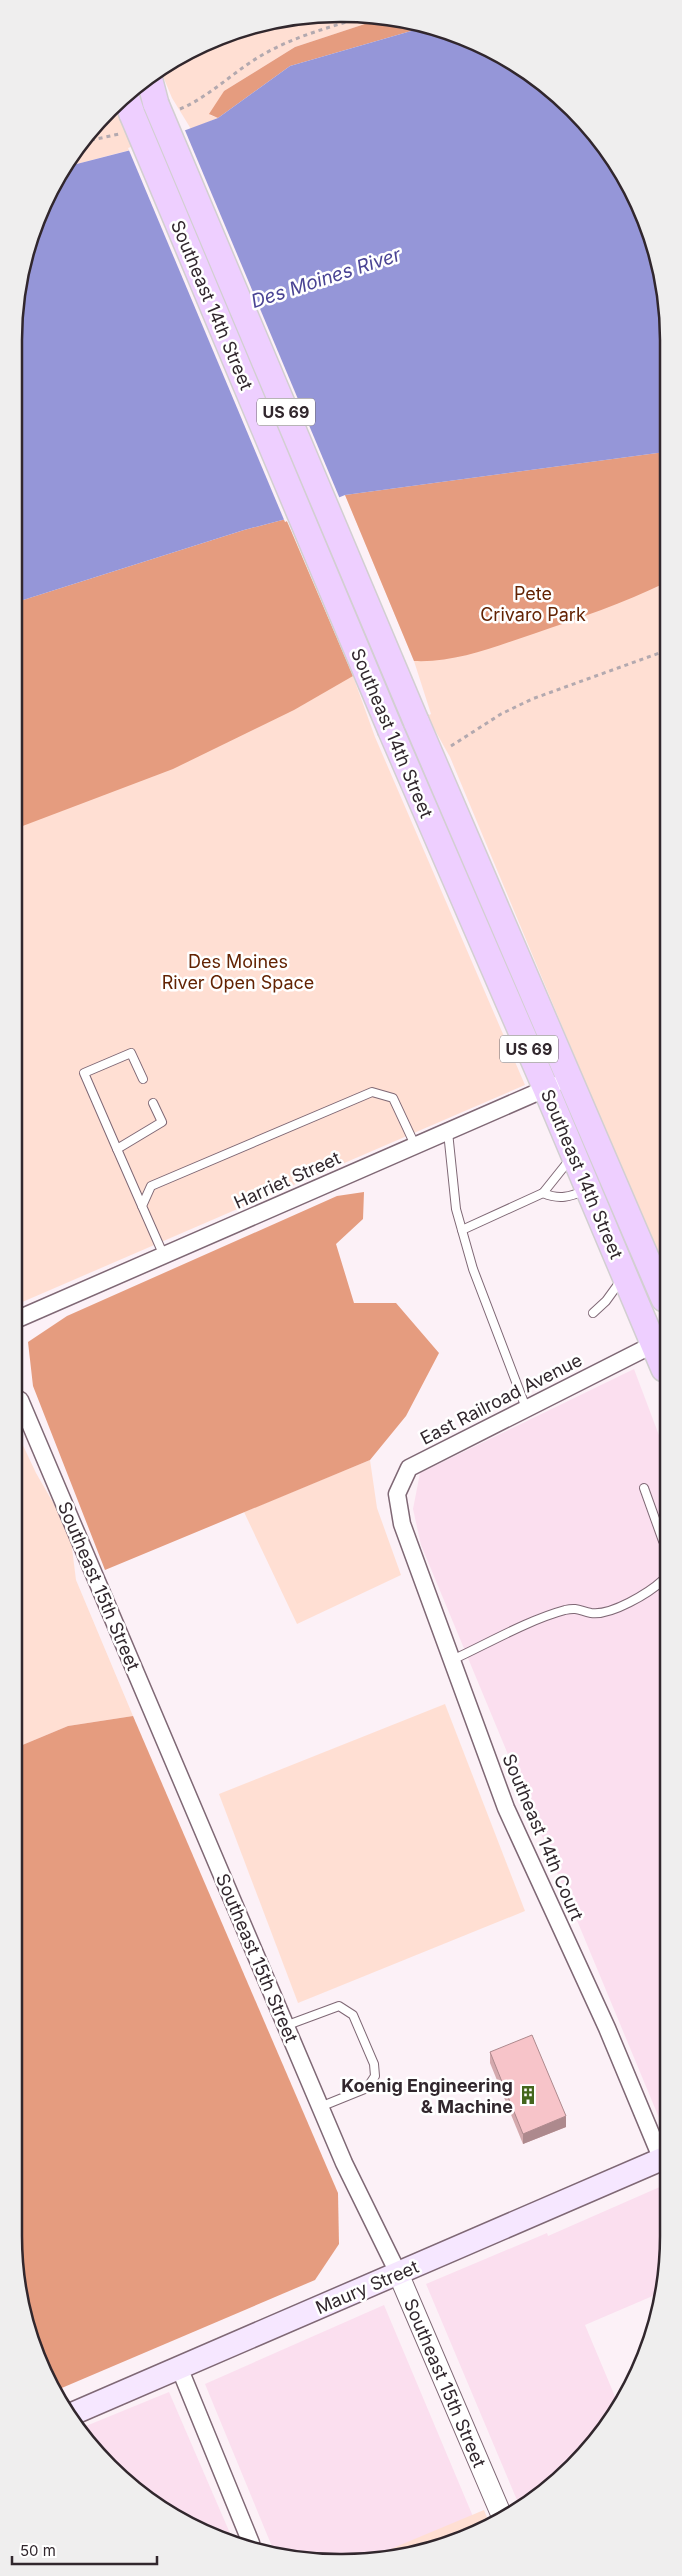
<svg xmlns="http://www.w3.org/2000/svg" width="682" height="2576" viewBox="0 0 682 2576" font-family="Inter,sans-serif">
<style>
.built{fill:#fbdfef}
.green{fill:#ffdfd3}
.forest{fill:#e59c7f}
.water{fill:#9596d8}
.pier{fill:#fcf1f7}
.lines{fill:none;stroke-linecap:round;stroke-linejoin:round}
.service-casing{stroke:#7f6875;stroke-width:10}
.minor-casing{stroke:#7f6875;stroke-width:19}
.tertiary-casing{stroke:#7f6875;stroke-width:22}
.secondary-casing{stroke:#7f6875;stroke-width:25}
.primary-casing{stroke:#d2cfd1;stroke-width:28}
.path{stroke:#b3a9af;stroke-width:3;stroke-dasharray:4 4;stroke-linecap:butt}
.service{stroke:#fff;stroke-width:8}
.minor{stroke:#fff;stroke-width:16}
.tertiary{stroke:#fff;stroke-width:20}
.secondary{stroke:#f6e7ff;stroke-width:22}
.primary{stroke:#eecfff;stroke-width:25}
.primary-bridge-casing{stroke:#d2cfd1;stroke-width:28;stroke-linecap:butt}
.primary-bridge{stroke:#eecfff;stroke-width:25}
.wall{fill:#d4a9ad}
.shaded-wall{fill:#ad898d}
.building{fill:#f7c4c9;stroke:#ad898d}
.labels{text-anchor:middle;dominant-baseline:central;stroke-width:5;stroke-linejoin:round;paint-order:stroke}
.shield{fill:#fff;stroke:#6f686c;stroke-width:1}
.shield-label{font-size:16px;font-weight:bold;fill:#31272d}
.street-label{font-size:18px;fill:#31272d;stroke:#fff}
.park-label{font-size:18px;fill:#632303;stroke:#fff}
.poi-label{font-size:18px;font-weight:bold;fill:#31272d;stroke:#fff;text-anchor:end}
.water-label{font-size:19px;font-style:italic;fill:#4a4494;stroke:#fff}
.rim{fill:none;stroke:#31272d;stroke-width:2.5}
</style>
<rect width="100%" height="100%" fill="#fcf1f7"/>
<!-- built -->
<g class="built">
<polygon points="634,1369 663,1446 662,2125 421,1545 413,1509 420,1473"/>
<polygon points="662,2186 662,2292 585,2325 619,2406 587,2451 540,2495 519,2505 426,2284 547,2233 548,2236"/>
<polygon points="384,2305 477,2526 426,2551 319,2562 273,2549 205,2384"/>
<polygon points="169,2392 232,2538 197,2529 142,2495 95,2451 81,2428"/>
</g>
<!-- green -->
<g class="green">
<polygon points="341,14 383,18 295,47 224,91 210,115 218,118 191,129 172,98 160,69 216,39 277,20"/>
<polygon points="117,104 134,149 65,167 109,110"/>
<polygon points="665,452 664,1271 450,757 427,716 431,714 414,661 345,495"/>
<polygon points="286,519 353,676 375,737 525,1085 20,1303 20,601"/>
<polygon points="20,1439 36,1473 70,1532 76,1580 133,1716 68,1726 20,1746"/>
<polygon points="370,1460 377,1508 401,1575 297,1624 244,1512"/>
<polygon points="445,1704 525,1911 298,2003 219,1794"/>
<polygon points="484,2510 488,2520 426,2551 374,2556"/>
</g>
<!-- forest -->
<g class="forest">
<polygon points="383,18 405,20 425,27 290,66 218,118 209,114 224,91 295,47"/>
<path d="M665,452V583C623,603 580,618 536,633C496,646 457,663 414,661L345,495Z"/>
<polygon points="286,519 353,676 294,710 173,769 20,827 20,601 244,530"/>
<polygon points="364,1192 363,1219 336,1244 354,1303 396,1303 439,1353 406,1416 370,1460 105,1570 33,1386 28,1342 67,1316 337,1196"/>
<polygon points="133,1716 338,2193 339,2244 315,2280 57,2390 39,2360 20,2299 20,1746 68,1726"/>
</g>
<!-- water -->
<polygon class="water" points="425,27 486,48 573,110 635,197 665,299 665,452 345,495 286,519 244,530 20,601 20,277 39,216 65,167 135,149 218,118 290,66"/>
<!-- pier -->
<polygon class="pier" points="184,128 340,499 285,522 128,148"/>
<g class="lines">
<!-- service casing -->
<g class="service-casing">
<g id="service">
<polyline points="143,1079 131,1053 84,1073 117,1149 162,1122 153,1103"/>
<polyline points="448,1132 456,1209 473,1269 526,1408"/>
<polyline points="117,1149 142,1206"/>
<path d="M543,1193C559,1200 570,1197 586,1190"/>
<polyline points="462,1230 543,1193 571,1158"/>
<polyline points="164,1256 142,1206 151,1186 372,1092 393,1098 415,1145"/>
<polyline points="593,1313 606,1301 622,1279"/>
<polyline points="644,1488 663,1541"/>
<path d="M452,1660C487,1644 528,1620 565,1610C578,1607 580,1611 591,1613C611,1616 649,1593 663,1580"/>
<polyline points="285,2026 339,2006 353,2015 374,2064 375,2076 367,2088 320,2107"/>
</g>
</g>
<!-- minor casing -->
<g class="minor-casing">
<g id="minor">
<polyline points="20,1318 554,1085"/>
<polyline points="662,1340 409,1468 397,1494 402,1524 506,1808 607,2028 662,2160"/>
<polyline points="20,1400 344,2163 398,2273"/>
<polyline points="179,2367 251,2543"/>
</g>
</g>
<!-- tertiary casing -->
<g class="tertiary-casing">
<polyline id="tertiary" points="398,2273 501,2514"/>
</g>
<!-- secondary casing -->
<g class="secondary-casing">
<polyline id="secondary" points="72,2414 662,2159"/>
</g>
<!-- primary casing -->
<g class="primary-casing">
<g id="primary">
<polyline points="149,77 156,104"/>
<polyline points="126,96 132,114"/>
<polyline points="416,721 664,1299"/>
<polyline points="391,731 546,1089 664,1369"/>
</g>
</g>
<!-- path -->
<g class="path">
<path d="M180,109C211,96 235,70 264,54C295,36 331,27 366,16"/>
<polyline points="83,142 119,134"/>
<polyline points="451,746 501,714 532,699 665,651"/>
</g>
<!-- service -->
<use href="#service" class="service"/>
<!-- minor -->
<use href="#minor" class="minor"/>
<!-- tertiary -->
<use href="#tertiary" class="tertiary"/>
<!-- secondary -->
<use href="#secondary" class="secondary"/>
<!-- primary -->
<use href="#primary" class="primary"/>
<!-- primary-bridge casing -->
<g class="primary-bridge-casing">
<g id="primary-bridge">
<polyline points="156,104 416,721"/>
<polyline points="132,114 391,731"/>
</g>
</g>
<!-- primary-bridge -->
<use href="#primary-bridge" class="primary-bridge"/>
</g>
<!-- wall -->
<polygon class="wall" points="490,2052 566,2127 523,2144 490,2063"/>
<!-- shaded-wall -->
<polygon class="shaded-wall" points="566,2116 566,2127 523,2144 523,2134"/>
<!-- building -->
<polygon class="building" points="532,2035 566,2116 523,2134 490,2052"/>
<!-- icons -->
<defs>
<g id="building-bare" transform="scale(1.5)"><path d="M-4-6H4V6H1V3H-1V6H-4ZM-2.5-4.3h1.7v1.8h-1.7ZM.8-4.3h1.7v1.8H.8ZM-2.5-1h1.7V.8h-1.7ZM.8-1h1.7V.8H.8Z" fill="#44661d" stroke="#fff" stroke-width="2.5" paint-order="stroke"/></g>
</defs>
<g fill-rule="evenodd">
<use href="#building-bare" x="528" y="2095"/>
</g>
<g class="labels">
<!-- shield labels -->
<g class="shield">
<rect x="257" y="398.5" width="58" height="27" rx="4"/>
<rect x="500" y="1035.5" width="58" height="27" rx="4"/>
</g>
<g class="shield-label">
<text x="286" y="412">US 69</text>
<text x="529" y="1049">US 69</text>
</g>
<!-- street labels -->
<g class="street-label">
<text transform="translate(212 305) rotate(67)">Southeast 14th Street</text>
<text transform="translate(392 733) rotate(67)">Southeast 14th Street</text>
<text transform="translate(582 1174) rotate(67)">Southeast 14th Street</text>
<text transform="translate(287 1180) rotate(-24)">Harriet Street</text>
<text transform="translate(501 1399) rotate(-27)">East Railroad Avenue</text>
<text transform="translate(99 1586) rotate(67)">Southeast 15th Street</text>
<text transform="translate(543 1837) rotate(67)">Southeast 14th Court</text>
<text transform="translate(257 1958) rotate(67)">Southeast 15th Street</text>
<text transform="translate(367 2287) rotate(-23)">Maury Street</text>
<text transform="translate(445 2383) rotate(67)">Southeast 15th Street</text>
</g>
<!-- park labels -->
<g class="park-label">
<text x="533" y="593">Pete<tspan x="533" dy="21">Crivaro Park</tspan></text>
<text x="238" y="961">Des Moines<tspan x="238" dy="21">River Open Space</tspan></text>
</g>
<!-- poi labels -->
<g class="poi-label">
<text x="513" y="2085">Koenig Engineering<tspan x="513" dy="21">&amp; Machine</tspan></text>
</g>
<!-- water labels -->
<g class="water-label">
<text transform="translate(326 278) rotate(-18)">Des Moines River</text>
</g>
</g>
<!-- crop -->
<path d="M0 0H682V2576H0ZM340 22H342A318 318 0 0 1 660 340V2236A318 318 0 0 1 342 2554H340A318 318 0 0 1 22 2236V340A318 318 0 0 1 340 22Z" fill="#efeeee" fill-rule="evenodd"/>
<path class="rim" d="M340 22H342A318 318 0 0 1 660 340V2236A318 318 0 0 1 342 2554H340A318 318 0 0 1 22 2236V340A318 318 0 0 1 340 22Z"/>
<!-- scale -->
<path d="M12 2556v8h145v-8" fill="none" stroke="#31272d" stroke-width="2.5"/>
<text x="20" y="2556" font-size="15" fill="#31272d" stroke="#ffffff" stroke-width="4" paint-order="stroke">50 m</text>
</svg>
